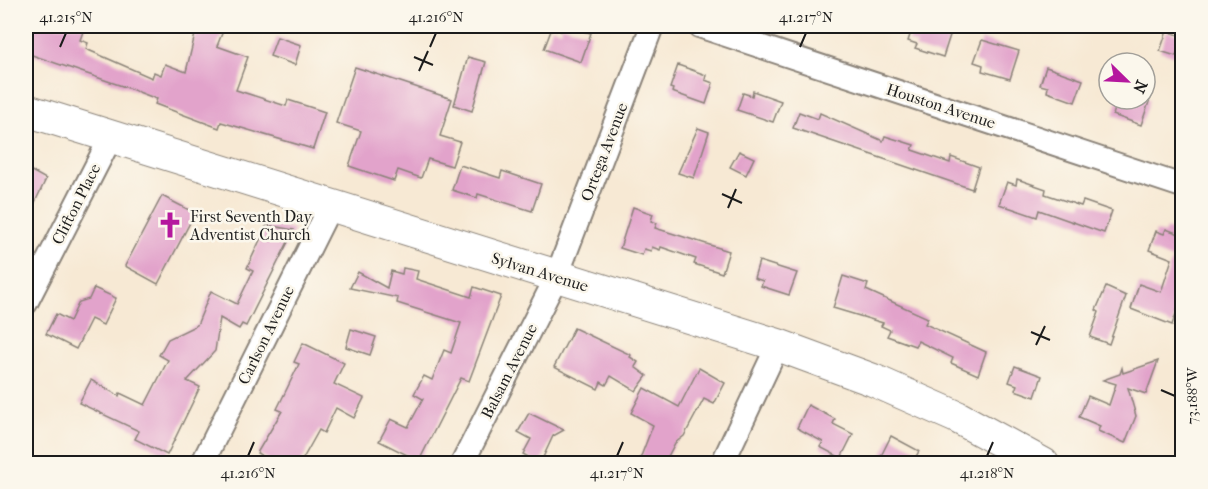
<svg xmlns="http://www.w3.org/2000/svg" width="1208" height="489" viewBox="0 0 1208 489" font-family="'IM FELL French Canon',serif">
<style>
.building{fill:#e2a3cb}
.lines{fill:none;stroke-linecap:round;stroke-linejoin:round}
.street-casing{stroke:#8a8278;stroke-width:26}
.secondary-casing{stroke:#8a8278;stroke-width:34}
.street{stroke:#fff;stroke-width:22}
.secondary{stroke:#fff;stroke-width:32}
.ticks{fill:none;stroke:#1c1c1c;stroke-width:2}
.labels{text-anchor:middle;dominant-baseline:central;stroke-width:5;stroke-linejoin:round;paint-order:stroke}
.street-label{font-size:16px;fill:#1c1c1c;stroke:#fbf7ec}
.poi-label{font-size:16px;fill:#1c1c1c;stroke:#fbf7ec;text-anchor:start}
.neatline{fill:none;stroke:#1c1c1c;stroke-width:2}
.ticks-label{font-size:15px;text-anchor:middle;fill:#1c1c1c}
</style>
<rect width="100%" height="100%" fill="#fbf7ec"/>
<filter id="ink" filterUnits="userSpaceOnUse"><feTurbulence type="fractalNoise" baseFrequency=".0167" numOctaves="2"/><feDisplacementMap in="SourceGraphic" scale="12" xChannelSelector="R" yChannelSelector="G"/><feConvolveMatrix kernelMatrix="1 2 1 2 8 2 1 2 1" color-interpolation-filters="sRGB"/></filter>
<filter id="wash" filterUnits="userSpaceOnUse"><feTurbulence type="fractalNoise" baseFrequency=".008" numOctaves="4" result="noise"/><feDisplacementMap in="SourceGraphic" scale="24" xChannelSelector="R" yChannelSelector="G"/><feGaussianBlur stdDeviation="1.35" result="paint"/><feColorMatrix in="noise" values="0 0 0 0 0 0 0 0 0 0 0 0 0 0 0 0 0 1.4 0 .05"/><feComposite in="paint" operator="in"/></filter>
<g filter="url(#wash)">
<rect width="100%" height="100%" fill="#f7e9d4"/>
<g id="blocks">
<!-- building -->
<g class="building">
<polygon points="26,26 85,26 80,40 88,43 86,49 152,78 154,72 161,75 165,64 186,72 197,26 225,26 217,46 248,57 236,90 286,106 288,100 325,112 313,149 221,122 219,128 155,104 157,99 128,88 26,53"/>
<polygon points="562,26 591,33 581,62 544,49 552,28 561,31"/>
<polygon points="913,26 953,26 943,57 915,48 917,44 908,41"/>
<polygon points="1167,31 1182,36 1176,56 1160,51"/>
<polygon points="277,37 301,45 295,65 270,56"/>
<polygon points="982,40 1019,51 1010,79 982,71 983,65 974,62"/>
<polygon points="468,57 486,62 472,111 454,105"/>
<polygon points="678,65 706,75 705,80 713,83 706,104 672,92 673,89 670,88"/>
<polygon points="355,67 452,99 440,136 460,142 452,166 428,159 421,178 398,170 394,181 349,166 361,131 336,123"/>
<polygon points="1046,67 1083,80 1075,102 1047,92 1048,87 1040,85"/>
<polygon points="753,91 781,101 773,122 737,110 743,93 752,96"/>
<polygon points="1118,99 1150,99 1141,125 1113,115"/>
<polygon points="799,112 818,119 820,113 883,141 885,136 914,145 912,150 950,163 951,157 979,167 972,189 793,128"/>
<polygon points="698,128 709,132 694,178 678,173"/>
<polygon points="739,151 754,158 746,175 730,167"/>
<polygon points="460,165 500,178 502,171 541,184 532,211 478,194 477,198 452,190"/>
<polygon points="26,168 46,179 26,221"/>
<polygon points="1017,179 1046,189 1045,194 1081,206 1083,201 1112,211 1104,233 1039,210 1037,217 999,204 1007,182 1016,185"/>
<polygon points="162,196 195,213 158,284 125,266"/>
<polygon points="633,207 653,214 651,221 657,223 655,228 729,251 722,273 694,264 696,259 661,247 660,250 652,247 651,251 644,249 642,255 620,248"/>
<polygon points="267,225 294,230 246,326 242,324 239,329 220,318 215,351 187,381 200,387 167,455 135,439 139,431 79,403 91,380 119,396 120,393 145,405 168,360 159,355 168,339 197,325 211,291 237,304 253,271 247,268"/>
<polygon points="1166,229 1182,235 1182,296 1172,325 1131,309 1139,284 1161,292 1172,259 1149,250 1156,231 1164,234"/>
<polygon points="759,261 797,273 789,295 761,286 763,281 754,278"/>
<polygon points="403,268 418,271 416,279 471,297 474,287 501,296 469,381 461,378 419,461 379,441 391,419 408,427 423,399 414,394 424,376 432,380 444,350 451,353 461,323 397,303 398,298 350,288 358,272 387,288 391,271 402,274"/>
<polygon points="843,276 868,284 866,290 928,318 925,324 986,352 978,375 951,363 953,358 918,341 915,346 887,336 890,330 881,326 883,323 833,308"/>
<polygon points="1106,287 1126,296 1109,344 1090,337 1099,312 1096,310"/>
<polygon points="94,288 116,298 103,325 91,319 76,349 46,334 56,314 70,321 79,302 89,299"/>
<polygon points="574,328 631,355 630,357 638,362 635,367 647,376 636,391 611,376 606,385 601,382 598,389 554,367"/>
<polygon points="351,329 376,337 370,355 346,347"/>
<polygon points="303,343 344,363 334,384 364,398 354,418 336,408 324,433 319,430 300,464 276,464 257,453 282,411 277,409 299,364 294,362"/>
<polygon points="1158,361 1146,394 1128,388 1136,416 1125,443 1098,431 1100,426 1079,417 1088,396 1109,405 1116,384 1103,380 1120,374 1122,368 1123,373"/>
<polygon points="1015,366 1042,376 1035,397 1015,390 1017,385 1009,382"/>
<polygon points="699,368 725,383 714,404 704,399 684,436 675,443 664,464 638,464 653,425 631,413 644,388 679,407"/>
<polygon points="808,405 835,419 833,424 853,434 841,458 820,447 823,442 797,428"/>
<polygon points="529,413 564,430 553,436 540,464 523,454 531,439 518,432"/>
<polygon points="891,436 919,451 912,464 877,464"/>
</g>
</g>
</g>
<g filter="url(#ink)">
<use href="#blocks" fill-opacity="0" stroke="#8a8278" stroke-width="1.5"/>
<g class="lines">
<!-- street casing -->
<g class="street-casing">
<g id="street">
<polyline points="699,26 1182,186"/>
<polyline points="26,303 111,137"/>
<polyline points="202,464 330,207"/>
<polyline points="462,464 556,278 652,26"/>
<polyline points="722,464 778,345"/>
</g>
</g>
<!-- secondary casing -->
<g class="secondary-casing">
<polyline id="secondary" points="26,110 778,345 873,380 957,417 1043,464"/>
</g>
<!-- street -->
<use href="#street" class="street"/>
<!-- secondary -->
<use href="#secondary" class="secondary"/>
</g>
</g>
<!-- ticks -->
<path class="ticks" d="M60,47L66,33M430,47L436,33M800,47L806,33M414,57L433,65M419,71L428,51M722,194L742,203M728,208L736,189M1031,332L1050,340M1036,345L1045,326M1161,390L1175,396M248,456L254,442M617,456L623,442M987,456L993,442"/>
<!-- icons -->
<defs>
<g id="church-bare" transform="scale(2.07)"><path d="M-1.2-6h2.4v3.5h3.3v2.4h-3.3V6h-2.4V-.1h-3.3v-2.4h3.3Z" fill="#b5179e" stroke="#fbf7ec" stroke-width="2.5" paint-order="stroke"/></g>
</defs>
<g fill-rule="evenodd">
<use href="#church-bare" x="170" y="225"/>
</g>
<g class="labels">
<!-- street labels -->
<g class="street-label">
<text transform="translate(941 106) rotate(18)">Houston Avenue</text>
<text transform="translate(604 152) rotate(-69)">Ortega Avenue</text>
<text transform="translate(76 204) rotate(-63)">Clifton Place</text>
<text transform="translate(540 272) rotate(17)">Sylvan Avenue</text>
<text transform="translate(266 335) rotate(-64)">Carlson Avenue</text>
<text transform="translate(509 371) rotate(-63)">Balsam Avenue</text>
</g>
<!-- poi labels -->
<g class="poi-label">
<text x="190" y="216">First Seventh Day<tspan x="190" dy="18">Adventist Church</tspan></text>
</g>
</g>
<!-- margin -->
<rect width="1208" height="489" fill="none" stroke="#fbf7ec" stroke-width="66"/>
<!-- north arrow -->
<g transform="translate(1127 81) rotate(114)"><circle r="28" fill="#fbf7ec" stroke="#a29f99" stroke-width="1.5"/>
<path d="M0-4.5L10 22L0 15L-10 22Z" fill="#b5179e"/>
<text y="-9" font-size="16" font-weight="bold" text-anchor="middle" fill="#1c1c1c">N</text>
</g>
<rect x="33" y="33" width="1142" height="423" class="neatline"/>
<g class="ticks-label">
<text x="66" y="22">41.215°N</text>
<text x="436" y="22">41.216°N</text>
<text x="806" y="22">41.217°N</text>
<text transform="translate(1192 396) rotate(-90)" y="5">73.188°W</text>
<text x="248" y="478">41.216°N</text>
<text x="617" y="478">41.217°N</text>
<text x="987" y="478">41.218°N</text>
</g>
</svg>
